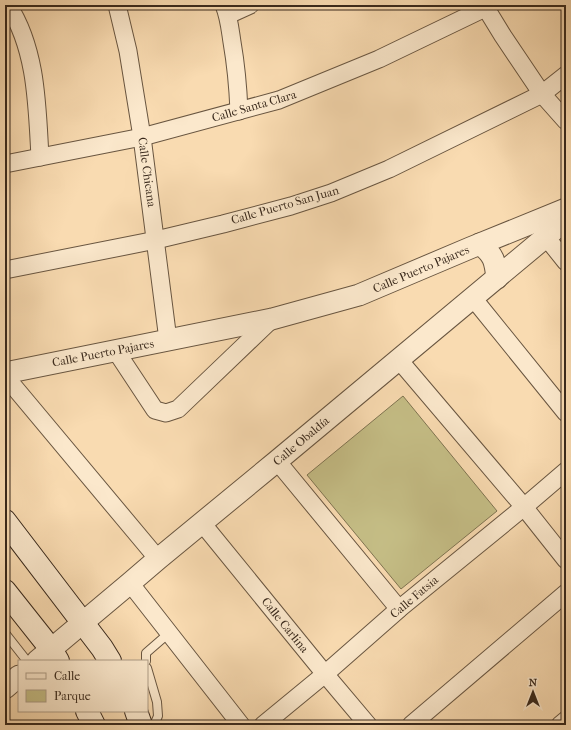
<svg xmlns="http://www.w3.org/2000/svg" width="571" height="730" viewBox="0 0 571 730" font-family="'IM FELL French Canon',serif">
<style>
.green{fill:#c5be86;stroke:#7f7451}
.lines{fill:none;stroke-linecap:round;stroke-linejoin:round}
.service-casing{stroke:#695641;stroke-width:10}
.minor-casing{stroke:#695641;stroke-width:19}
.tertiary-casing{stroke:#695641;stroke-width:23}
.secondary-casing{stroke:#39291c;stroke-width:24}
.service{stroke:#fbe8cc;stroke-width:8}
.minor{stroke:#fbe8cc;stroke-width:17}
.tertiary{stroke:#fbe8cc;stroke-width:21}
.secondary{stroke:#fbe8cc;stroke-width:22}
.labels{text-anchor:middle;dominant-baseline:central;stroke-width:3;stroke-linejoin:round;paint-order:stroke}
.street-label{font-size:12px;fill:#39291c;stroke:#fbe8cc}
</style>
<rect width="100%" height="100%" fill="#f9dbb1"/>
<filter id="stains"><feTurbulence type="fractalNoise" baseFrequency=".005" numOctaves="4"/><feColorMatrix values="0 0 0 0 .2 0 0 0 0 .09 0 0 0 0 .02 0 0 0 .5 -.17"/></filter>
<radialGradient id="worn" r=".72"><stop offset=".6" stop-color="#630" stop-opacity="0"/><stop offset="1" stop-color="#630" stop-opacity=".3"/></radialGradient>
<!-- green -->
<polygon class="green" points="403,396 497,511 401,589 307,475"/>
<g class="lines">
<!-- service casing -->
<g class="service-casing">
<g id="service">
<polyline points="5,633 27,661"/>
<polyline points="146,661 146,653 169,633"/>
<polyline points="147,668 157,702 158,716 154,725"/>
</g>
</g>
<!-- minor casing -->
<g class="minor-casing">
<g id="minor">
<path d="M8,5C37,50 37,106 40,157"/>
<polyline points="117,5 128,51 142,137 168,340"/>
<path d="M224,5C229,17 230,29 232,42C236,65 238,87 239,111"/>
<polyline points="484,5 503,36 542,94 566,121"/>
<polyline points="228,15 250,5"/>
<polyline points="5,164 142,137 279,100 379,59 485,8 489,5"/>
<polyline points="546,237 566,262"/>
<polyline points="5,270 156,240 223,224 291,206 331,193 389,169 542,94 566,75"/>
<polyline points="473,298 566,413"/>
<polyline points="116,351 155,410 166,413 178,409 272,319"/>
<polyline points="399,360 524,507 566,560"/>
<polyline points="5,376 158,559"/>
<polyline points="277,461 399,609"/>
<polyline points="202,523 325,674 368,725"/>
<polyline points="130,583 241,725"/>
<polyline points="263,725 325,674 399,609 524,507 566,471"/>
<polyline points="411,725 566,593"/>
<polyline points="560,725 566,720"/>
</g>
</g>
<!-- tertiary casing -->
<g class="tertiary-casing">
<g id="tertiary">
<path d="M480,244C494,255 495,261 497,278"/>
<polyline points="5,373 272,319 359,295 470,248 566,209"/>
<polyline points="37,661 130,583 158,559 277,461 566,220"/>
<polyline points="5,688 19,676"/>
</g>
</g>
<!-- secondary casing -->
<g class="secondary-casing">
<g id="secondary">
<polyline points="5,521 102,648 110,661"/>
<polyline points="5,591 51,649 58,661"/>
<polyline points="87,711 94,725"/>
<polyline points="136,711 141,725"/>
</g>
</g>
<!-- service -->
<use href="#service" class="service"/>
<!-- minor -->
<use href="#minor" class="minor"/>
<!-- tertiary -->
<use href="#tertiary" class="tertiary"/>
<!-- secondary -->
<use href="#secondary" class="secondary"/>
</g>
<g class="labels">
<!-- street labels -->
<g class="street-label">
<text transform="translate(254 106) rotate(-16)">Calle Santa Clara</text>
<text transform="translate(147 172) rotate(82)">Calle Chicana</text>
<text transform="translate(285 205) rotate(-16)">Calle Puerto San Juan</text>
<text transform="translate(421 269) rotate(-23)">Calle Puerto Pajares</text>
<text transform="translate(103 353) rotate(-11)">Calle Puerto Pajares</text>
<text transform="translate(301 441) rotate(-40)">Calle Obaldía</text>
<text transform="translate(414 597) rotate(-40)">Calle Fatsia</text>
<text transform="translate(285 625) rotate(51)">Calle Carlina</text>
</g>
</g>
<!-- margin -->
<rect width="571" height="730" fill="none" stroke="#f9dbb1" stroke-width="20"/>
<rect x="6" y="6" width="559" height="718" fill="none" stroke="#39291c" stroke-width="2"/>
<rect x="10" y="10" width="551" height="710" fill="none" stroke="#39291c"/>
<!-- legend -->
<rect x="18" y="660" width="130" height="52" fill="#fbe8cc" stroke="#ad9c86"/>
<rect x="26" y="673" width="20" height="6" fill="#fbe8cc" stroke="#ad9c86"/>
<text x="54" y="680" font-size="12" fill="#39291c">Calle</text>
<rect x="26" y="690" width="20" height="12" fill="#c5be86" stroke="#ad9c86"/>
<text x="54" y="700" font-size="12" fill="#39291c">Parque</text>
<!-- north arrow -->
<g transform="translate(533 692)" stroke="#fbe8cc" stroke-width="3" paint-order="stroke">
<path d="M0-3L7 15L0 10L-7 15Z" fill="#39291c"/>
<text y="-6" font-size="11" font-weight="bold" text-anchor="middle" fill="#39291c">N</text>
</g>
<rect width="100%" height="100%" filter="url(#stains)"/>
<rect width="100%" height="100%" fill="url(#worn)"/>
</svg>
